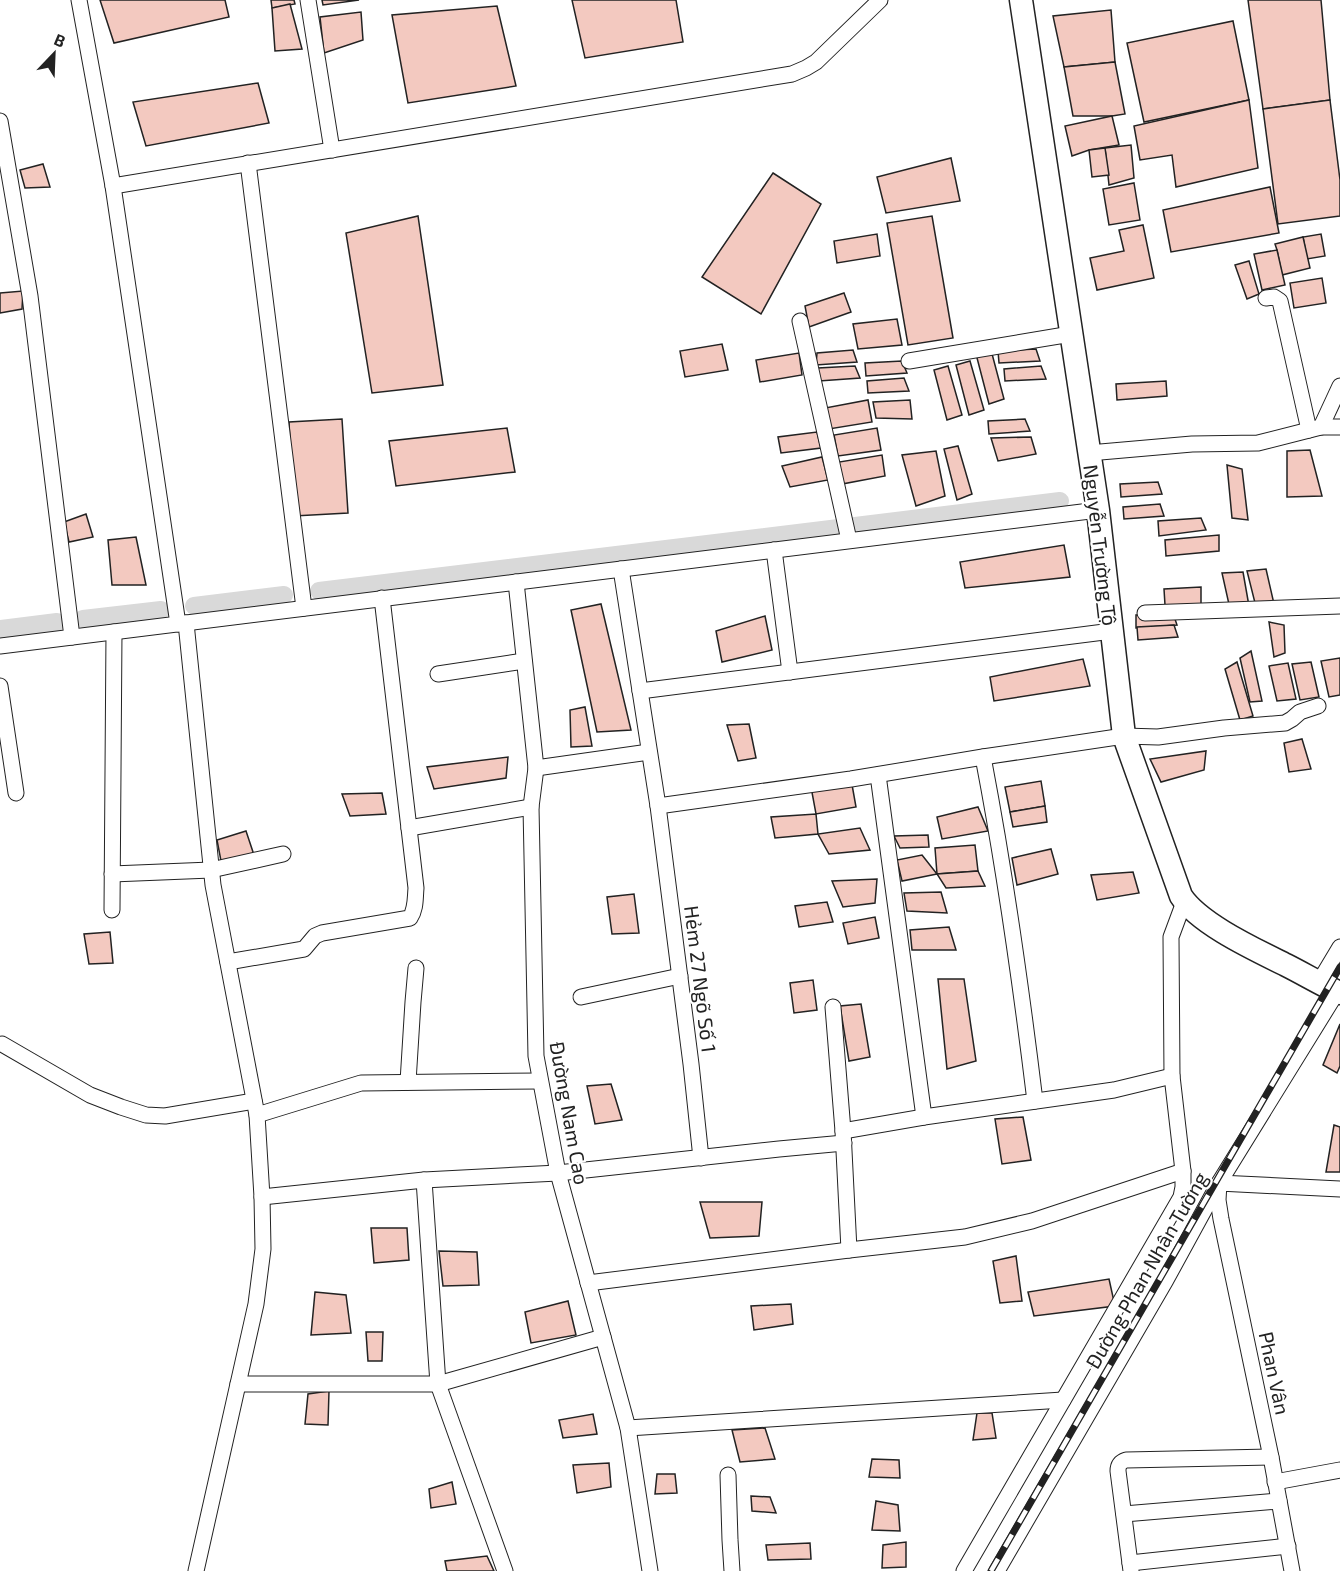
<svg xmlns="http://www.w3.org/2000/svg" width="1340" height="1571" viewBox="0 0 1340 1571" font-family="'Exo 2',sans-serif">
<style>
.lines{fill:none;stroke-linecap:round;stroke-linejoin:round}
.canal{stroke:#d9d9d9;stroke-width:18}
.building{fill:#f3c9c0;stroke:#222;stroke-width:1.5}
.minor-casing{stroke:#222;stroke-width:17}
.secondary-casing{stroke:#222;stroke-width:25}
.minor{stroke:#fff;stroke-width:15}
.secondary{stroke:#fff;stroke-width:22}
.rail-casing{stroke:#222;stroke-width:7}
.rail{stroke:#fff;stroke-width:4.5;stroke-dasharray:14;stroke-linecap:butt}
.labels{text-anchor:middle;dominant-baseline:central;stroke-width:4.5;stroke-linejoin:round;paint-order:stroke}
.street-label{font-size:20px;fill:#222;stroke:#fff}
</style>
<rect width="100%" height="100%" fill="#fff"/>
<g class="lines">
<!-- canal -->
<g class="canal">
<polyline points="319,591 1060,501"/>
<polyline points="194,606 284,595"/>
<polyline points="83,619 161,610"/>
<polyline points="0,629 57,622"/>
</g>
</g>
<!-- building -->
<g class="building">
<polygon points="100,0 225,0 229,17 114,43"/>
<polygon points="271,0 294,0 295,4 272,8"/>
<polygon points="322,0 359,0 323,5"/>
<polygon points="572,0 676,0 683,42 585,58"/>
<polygon points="1248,0 1321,0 1330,100 1263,109"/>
<polygon points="290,4 302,49 275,51 272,8"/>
<polygon points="497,6 516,86 408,103 392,15"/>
<polygon points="1111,10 1115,62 1064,67 1053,16"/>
<polygon points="361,12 363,40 324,53 320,17"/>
<polygon points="1233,21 1249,100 1144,122 1127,43"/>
<polygon points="1115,62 1125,114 1112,116 1073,116 1064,67"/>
<polygon points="258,83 269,123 146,146 133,102"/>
<polygon points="1249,100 1258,168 1176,187 1172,155 1140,160 1134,126"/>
<polygon points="1330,100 1340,180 1340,216 1278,224 1263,109"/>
<polygon points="1112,116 1119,145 1089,150 1072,156 1065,126"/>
<polygon points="1131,145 1134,178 1109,185 1105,148"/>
<polygon points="1105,148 1109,175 1092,177 1089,150"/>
<polygon points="951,158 960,201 886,213 877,177"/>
<polygon points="43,164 50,187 25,188 20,170"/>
<polygon points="773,173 821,204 761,314 702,277"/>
<polygon points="1134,183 1140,220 1109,225 1103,189"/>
<polygon points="1270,187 1279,233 1171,252 1163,210"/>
<polygon points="418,216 443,385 372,393 346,233"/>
<polygon points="932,216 953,338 908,345 887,223"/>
<polygon points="1143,225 1154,278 1097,290 1090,258 1124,251 1119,230"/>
<polygon points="877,234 880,256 837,263 834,241"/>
<polygon points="1321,234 1325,256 1307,259 1303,237"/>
<polygon points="1303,237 1310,268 1282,275 1277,250 1275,244"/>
<polygon points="1277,250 1285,285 1262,290 1254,254"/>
<polygon points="1249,261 1259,294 1247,299 1235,265"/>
<polygon points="1322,278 1326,303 1294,308 1290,283"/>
<polygon points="23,291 22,309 0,313 0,293"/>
<polygon points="844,293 851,312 809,327 805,306"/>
<polygon points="897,319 902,345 858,349 853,324"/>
<polygon points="722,344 728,370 685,377 680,351"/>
<polygon points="1036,349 1040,361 999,363 998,351"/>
<polygon points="853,350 857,362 816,365 817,353"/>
<polygon points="991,350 1004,399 989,404 976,354"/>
<polygon points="799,353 802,375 760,382 756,360"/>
<polygon points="902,361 907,373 866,376 865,363"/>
<polygon points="970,361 984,410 969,415 956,365"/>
<polygon points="855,366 860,378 819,381 818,368"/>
<polygon points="948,366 962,415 947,420 934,370"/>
<polygon points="1041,366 1046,379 1005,381 1004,369"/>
<polygon points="904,378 909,391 868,393 867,381"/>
<polygon points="1166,381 1167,396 1117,400 1116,384"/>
<polygon points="868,400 872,422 829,429 825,408"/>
<polygon points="910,400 912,419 876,418 873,402"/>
<polygon points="342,419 348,513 294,516 289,422"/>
<polygon points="1025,419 1030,431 989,434 988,421"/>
<polygon points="507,428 515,472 396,486 389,441"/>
<polygon points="877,428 881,450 838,456 834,435"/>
<polygon points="817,432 821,448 781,453 778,437"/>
<polygon points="1031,437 1036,454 998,461 991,438"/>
<polygon points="958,446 972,494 957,500 944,449"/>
<polygon points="1310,450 1322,496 1287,497 1287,451"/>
<polygon points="936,451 945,496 916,506 902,455"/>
<polygon points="882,455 885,476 842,484 839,462"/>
<polygon points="822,457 828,480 790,487 782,466"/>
<polygon points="1227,465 1242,469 1248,520 1232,518"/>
<polygon points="1158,482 1162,494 1121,497 1120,484"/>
<polygon points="1160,504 1164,516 1124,519 1123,507"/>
<polygon points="86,514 93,537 69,542 64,522"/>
<polygon points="1201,518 1206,530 1159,536 1158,521"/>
<polygon points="1219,535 1219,551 1166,556 1165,540"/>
<polygon points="136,537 146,585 112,585 108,540"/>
<polygon points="1064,545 1070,577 965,588 960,562"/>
<polygon points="1266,569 1274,604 1256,607 1247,571"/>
<polygon points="1243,572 1249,606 1230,609 1222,573"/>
<polygon points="1201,587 1201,610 1165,605 1164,589"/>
<polygon points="601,604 631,730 597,732 571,610"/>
<polygon points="1173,613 1177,625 1136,628 1136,615"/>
<polygon points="765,616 772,650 722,662 716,631"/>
<polygon points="1269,622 1284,625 1285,653 1274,657"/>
<polygon points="1174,625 1178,637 1138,640 1137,627"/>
<polygon points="1251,651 1262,701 1250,702 1240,658"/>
<polygon points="1340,658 1340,695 1329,697 1321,661"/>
<polygon points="1083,659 1090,686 994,701 990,677"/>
<polygon points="1237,662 1253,716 1240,720 1225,669"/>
<polygon points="1311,662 1319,697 1300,700 1292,664"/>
<polygon points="1288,663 1296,699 1277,701 1269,666"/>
<polygon points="585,707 592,746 571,747 570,710"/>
<polygon points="749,724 756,758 738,761 727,725"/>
<polygon points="1302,739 1311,769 1289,772 1284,743"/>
<polygon points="1206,751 1204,770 1161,782 1150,759"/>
<polygon points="508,757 506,778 434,789 427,767"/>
<polygon points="851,779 856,807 816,814 811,787"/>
<polygon points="1041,781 1045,806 1010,812 1005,787"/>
<polygon points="382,793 386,814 350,816 342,794"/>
<polygon points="1045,806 1047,822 1013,827 1010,812"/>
<polygon points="978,807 988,831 942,839 937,817"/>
<polygon points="816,814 818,834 775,838 771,817"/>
<polygon points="860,828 870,850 829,854 818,834"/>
<polygon points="246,831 254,855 221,861 217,840"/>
<polygon points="928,835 929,847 900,848 894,836"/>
<polygon points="975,845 978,871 937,874 935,848"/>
<polygon points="1051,849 1058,874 1017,885 1012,858"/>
<polygon points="922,855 937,874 902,881 897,860"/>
<polygon points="978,871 985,886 946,888 937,874"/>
<polygon points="1133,872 1139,893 1097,900 1091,875"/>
<polygon points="877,879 875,903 843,907 832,881"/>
<polygon points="941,892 947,913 907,911 904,893"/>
<polygon points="634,894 639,933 612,934 607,897"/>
<polygon points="827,902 833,922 799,927 795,906"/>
<polygon points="875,917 879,938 848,944 843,923"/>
<polygon points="949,927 956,950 912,950 910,930"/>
<polygon points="110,932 113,963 89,964 84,934"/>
<polygon points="938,979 964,979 976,1061 947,1069"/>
<polygon points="813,980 817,1010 794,1013 790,983"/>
<polygon points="861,1004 870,1057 849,1061 840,1006"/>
<polygon points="1340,1024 1340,1066 1337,1073 1323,1065"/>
<polygon points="611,1084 622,1120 595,1124 587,1086"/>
<polygon points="1023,1117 1031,1160 1002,1164 995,1119"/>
<polygon points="1334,1125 1340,1127 1340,1172 1326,1172"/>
<polygon points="700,1202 762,1202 759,1236 710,1238"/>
<polygon points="371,1228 407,1228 409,1260 374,1263"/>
<polygon points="439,1251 477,1252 479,1285 443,1286"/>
<polygon points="1016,1256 1022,1301 1000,1303 993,1261"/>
<polygon points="1109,1279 1115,1306 1034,1316 1028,1292"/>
<polygon points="315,1292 346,1295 351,1333 311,1335"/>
<polygon points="568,1301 576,1335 531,1343 525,1312"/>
<polygon points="791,1304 793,1324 754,1330 751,1306"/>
<polygon points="366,1332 383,1332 382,1361 368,1361"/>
<polygon points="329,1391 328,1425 305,1424 308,1394"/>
<polygon points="977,1413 992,1413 996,1438 973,1440"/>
<polygon points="593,1414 597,1434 563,1438 559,1420"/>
<polygon points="765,1428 775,1459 740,1462 732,1430"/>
<polygon points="872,1459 899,1460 900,1478 869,1477"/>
<polygon points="609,1463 611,1487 577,1493 573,1465"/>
<polygon points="657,1474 675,1474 677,1493 655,1494"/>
<polygon points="452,1482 456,1504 431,1508 429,1489"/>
<polygon points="751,1496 770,1497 776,1513 752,1511"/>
<polygon points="876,1501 898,1505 900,1531 872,1530"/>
<polygon points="906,1542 906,1567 882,1568 883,1545"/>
<polygon points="810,1543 811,1559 768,1560 766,1545"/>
<polygon points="487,1556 494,1571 447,1571 445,1561"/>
</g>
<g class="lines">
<!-- minor casing -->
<g class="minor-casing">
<g id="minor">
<polyline points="79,0 113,186 178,624"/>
<polyline points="308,0 332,150"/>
<polyline points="0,121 30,296 72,637"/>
<polyline points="248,163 304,608"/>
<polyline points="113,186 792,74 806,68 816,62 880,0"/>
<polyline points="1266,298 1274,297 1280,301 1309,430"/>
<polyline points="800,321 849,540"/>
<polyline points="909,361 1071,334"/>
<polyline points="1321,427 1340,386"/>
<polyline points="1089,453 1192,444 1258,443 1321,427 1340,427"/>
<polyline points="774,550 790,672"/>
<polyline points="621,569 658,806 691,1064 701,1158"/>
<polyline points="516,582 536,768 531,807 536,1056 558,1173 628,1428 650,1571"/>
<polyline points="1145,613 1340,606"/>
<polyline points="186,623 213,885 257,1115 262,1197 263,1249 256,1304 196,1571"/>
<polyline points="0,646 1098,510"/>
<polyline points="438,674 524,661"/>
<polyline points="0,686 16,793"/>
<polyline points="640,691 1112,631"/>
<path d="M983,757C1005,871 1021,986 1035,1101"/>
<polyline points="536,768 649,752"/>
<polyline points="878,775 924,1117"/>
<polyline points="658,806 851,779 983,757 1124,736 1158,737 1224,728 1285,723 1292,719 1300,712 1318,706"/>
<polyline points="409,828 531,807"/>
<polyline points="112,874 211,870 283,854"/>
<polyline points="112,910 114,632"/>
<path d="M228,962L304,949L315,936L322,933L410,918C416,909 415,899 416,888L382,598"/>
<polyline points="1319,982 1340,947"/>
<polyline points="581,997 680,976"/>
<polyline points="833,1007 843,1131 849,1250"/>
<polyline points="2,1044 90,1095 121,1107 146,1115 165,1116 254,1101"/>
<polyline points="408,1082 413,1002 416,968"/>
<polyline points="257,1115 361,1083 540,1081"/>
<polyline points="843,1131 924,1117 1114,1090 1172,1076"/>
<polyline points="424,1180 438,1384 505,1571"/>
<polyline points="262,1197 424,1180 558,1173 779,1149 844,1143"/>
<polyline points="588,1283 849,1250 965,1237 1032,1221 1183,1171"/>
<polyline points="238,1384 438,1384 603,1337"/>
<polyline points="628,1428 1063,1400"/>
<polyline points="728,1475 730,1540 732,1571"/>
<polyline points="1275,1482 1340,1470"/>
<polyline points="1124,1514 1279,1501"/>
<polyline points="1130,1563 1288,1546"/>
<polyline points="964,1571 1181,1197 1183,1187 1183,1171 1172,1076 1171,937 1184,902"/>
<polyline points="997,1571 1166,1280 1219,1183 1337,992"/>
<path d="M1131,1571L1118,1471C1118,1465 1120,1462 1126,1460L1271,1457"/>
<polyline points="1292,1571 1271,1457 1221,1219 1218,1200 1219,1183 1340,1189"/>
</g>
</g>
<!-- secondary casing -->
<g class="secondary-casing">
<path id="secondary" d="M1021,0L1098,510L1124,736L1181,896C1199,924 1256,950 1286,965C1304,974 1322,985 1340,993"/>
</g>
<!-- minor -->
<use href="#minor" class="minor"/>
<!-- secondary -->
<use href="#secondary" class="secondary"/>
<!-- rail casing -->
<g class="rail-casing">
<polyline id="rail" points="991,1571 1340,967"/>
</g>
<!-- rail -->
<use href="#rail" class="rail"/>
</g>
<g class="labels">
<!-- street labels -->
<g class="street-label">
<text transform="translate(1101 545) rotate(83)">Nguyễn Trường Tộ</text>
<text transform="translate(701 979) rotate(83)">Hẻm 27 Ngõ Số 1</text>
<text transform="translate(570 1113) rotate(80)">Đường Nam Cao</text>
<text transform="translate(1146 1270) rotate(-60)">Đường Phan Nhân Tường</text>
<text transform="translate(1275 1373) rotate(78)">Phan Vân</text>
</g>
</g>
<!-- north arrow -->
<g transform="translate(54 54) rotate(23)" stroke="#ffffff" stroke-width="4.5" paint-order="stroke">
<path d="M0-4.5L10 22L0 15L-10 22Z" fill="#222222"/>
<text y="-9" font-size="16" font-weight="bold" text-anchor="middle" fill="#222222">B</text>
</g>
</svg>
